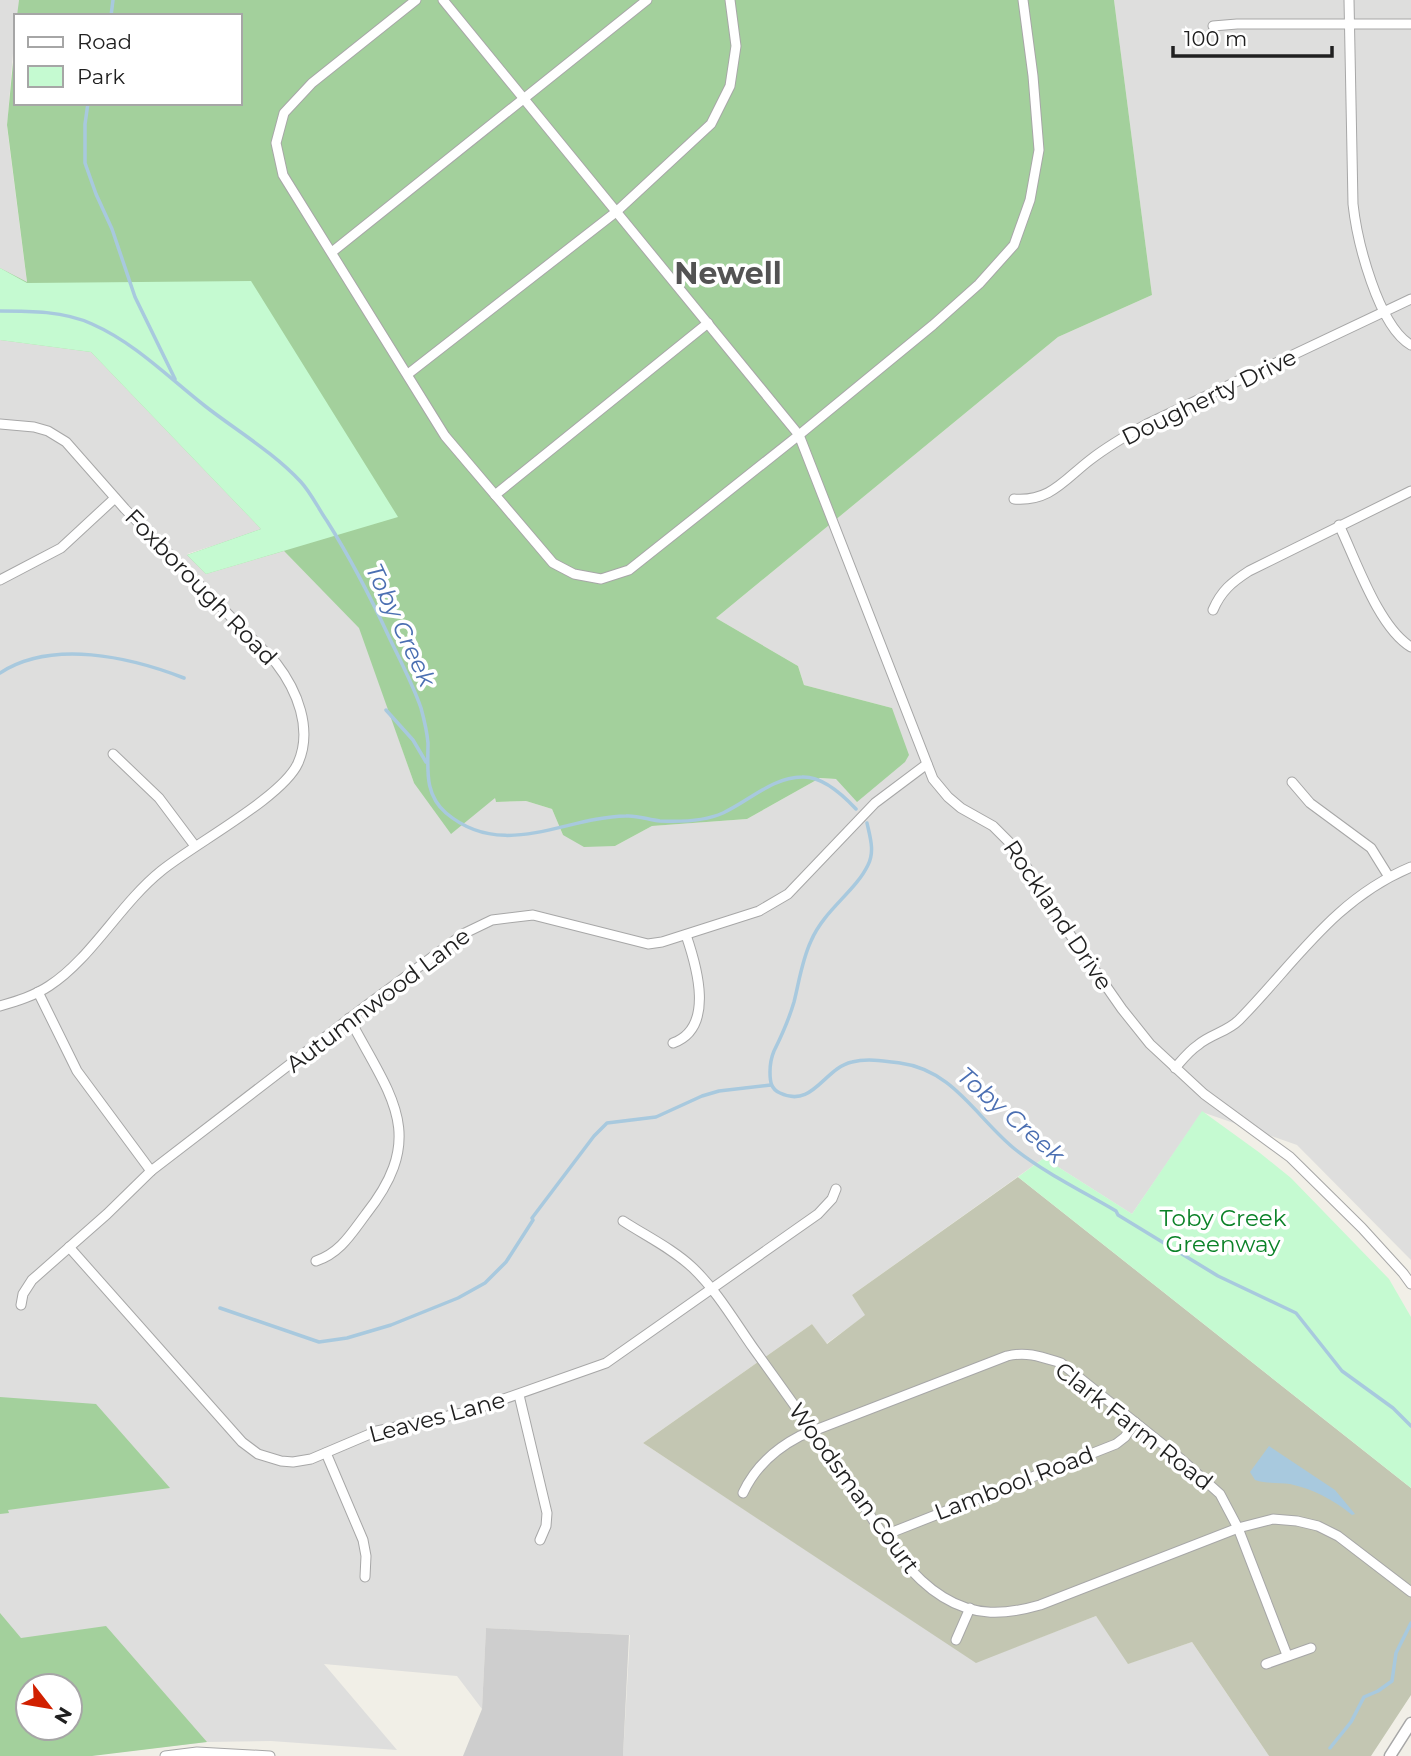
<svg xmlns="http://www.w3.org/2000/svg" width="1411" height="1756" viewBox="0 0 1411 1756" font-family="Montserrat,sans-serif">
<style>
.residential{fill:#dededd;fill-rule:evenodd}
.religious{fill:#cecece}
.construction{fill:#c3c6b2}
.forest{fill:#a3d09c;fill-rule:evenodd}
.park{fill:#c5fad1}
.water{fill:#a8c9de}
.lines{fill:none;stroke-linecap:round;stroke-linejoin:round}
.stream{stroke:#a8c9de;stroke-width:3.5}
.minor-casing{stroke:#a7a7a7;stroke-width:11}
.tertiary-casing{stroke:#a7a7a7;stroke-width:13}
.minor{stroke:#fff;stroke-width:9}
.tertiary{stroke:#fff;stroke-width:10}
.labels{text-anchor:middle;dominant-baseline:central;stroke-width:7;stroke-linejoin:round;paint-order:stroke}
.street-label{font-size:23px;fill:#202020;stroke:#fff}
.park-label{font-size:23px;fill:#0b8228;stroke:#fff}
.water-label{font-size:24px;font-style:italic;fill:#4b6fb2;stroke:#fff}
.district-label{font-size:30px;font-weight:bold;fill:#535353;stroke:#fff}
</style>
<rect width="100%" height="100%" fill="#f1efe7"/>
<!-- residential -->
<g class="residential">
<polygon points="0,0 19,0 18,16 16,16 7,127 27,283 0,268"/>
<path d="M1114,0H1411V1260L1297,1145L1202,1112L1132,1214L1044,1158L852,1295L866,1315L826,1344L812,1324L643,1443L976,1662L1096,1616L1129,1663L1192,1642L1269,1756H623L630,1635L486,1628L482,1709L457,1676L324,1664L397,1750L271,1741L207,1742L86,1756H0V340L91,352L262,530L187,554L206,574L284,551L360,628L414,783L495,798L496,802L526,801L552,809L563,835L615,846L652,826L747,819L820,778L836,779L892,708L804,685L798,666L716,618L1058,337L1152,295ZM28,1686H70V1728H28Z"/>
</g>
<!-- religious -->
<polygon class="religious" points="486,1628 629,1635 623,1756 463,1756 482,1709"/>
<!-- construction -->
<polygon class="construction" points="1018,1177 1411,1488 1411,1695 1371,1756 1269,1756 1192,1642 1128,1664 1096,1616 976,1663 643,1443 812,1324 827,1344 865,1315 852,1295"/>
<!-- forest -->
<g class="forest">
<polygon points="19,0 1114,0 1152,295 1058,337 716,618 798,666 804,685 892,708 909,755 905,762 857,802 836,779 820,778 747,819 652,826 615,846 584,847 563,835 552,809 526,801 496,802 495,798 451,834 414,783 359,628 284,551 206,574 187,555 261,529 91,352 0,340 0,268 27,282 7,125 16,31 16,103 240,103 240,16 17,16"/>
<polygon points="0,1397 96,1404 170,1488 8,1510 9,1513 0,1514"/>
<path d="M0,1613L21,1638L106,1626L207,1742L92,1756H0ZM70,1686V1728H28V1686Z"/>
</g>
<!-- park -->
<g class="park">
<polygon points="0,268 27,283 251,281 398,517 206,574 187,555 261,529 91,352 0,340"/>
<polygon points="1202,1111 1260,1153 1291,1178 1389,1279 1411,1317 1411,1488 1018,1177 1044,1158 1132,1214"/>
</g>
<!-- water -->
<path class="water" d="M1269,1446L1335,1490L1355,1514L1352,1515C1334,1500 1313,1489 1290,1484C1279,1482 1266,1484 1255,1480L1250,1472Z"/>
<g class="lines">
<!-- stream -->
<g class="stream">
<polyline points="111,16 113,0"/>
<polyline points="88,103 85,124 85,163 96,194 112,229 135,297 175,379"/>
<path d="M0,311C30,311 64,311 92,324C135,343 168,377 205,406C237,431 273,452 301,482C311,493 318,508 327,521C351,559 371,598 390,639C401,662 413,685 421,708C424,719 427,732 428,743C428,769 424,794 446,813C503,861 564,817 626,816C637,815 649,820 660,821C680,822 705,821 723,813C749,801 773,777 802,777C822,776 843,795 856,809"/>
<path d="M0,673C52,639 130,657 184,678"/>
<polyline points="386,710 413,740 426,762"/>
<path d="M867,823C870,837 875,851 868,865C855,892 824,910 811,941C802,960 799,982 794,1002C789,1019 782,1035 774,1051C771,1058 770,1064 770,1072C770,1082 771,1089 780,1093C813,1109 824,1068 852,1062C867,1058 885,1061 900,1063C954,1070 977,1119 1016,1150C1047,1174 1082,1191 1116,1211L1118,1215L1218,1276L1296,1313L1342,1371L1393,1408L1411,1426"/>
<polyline points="220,1308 319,1342 347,1338 391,1325 458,1298 485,1283 506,1262 533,1220 532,1218 594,1136 607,1123 656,1117 702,1096 719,1091 771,1085"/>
<polyline points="1330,1748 1351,1722 1364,1697 1378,1691 1392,1681 1396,1653 1411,1623"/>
</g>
<!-- minor casing -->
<g class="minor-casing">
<g id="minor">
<polyline points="416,0 312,83 284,113 276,143 283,175 445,436 553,563 574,574 601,579 629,570 799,435 933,325 979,284 1014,245 1030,200 1039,150 1033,76 1023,0"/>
<polyline points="443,0 799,435 933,779 948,797 961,808 993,826 1013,846 1069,933 1122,1009 1150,1044 1204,1094 1290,1157 1362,1228 1403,1273 1411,1284"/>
<path d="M1349,0L1353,204C1357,241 1378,326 1411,345"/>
<polyline points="1213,26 1237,24 1411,24"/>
<polyline points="332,252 647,0"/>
<polyline points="408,374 616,212 711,124 730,86 736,46 730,0"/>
<path d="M0,424L34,427L48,431L66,442L125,509L276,663C297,690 313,729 298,763C283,797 194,844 161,871C120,904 91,959 49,986C34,996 17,1001 0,1006"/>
<polyline points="495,495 708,323"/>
<path d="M1014,499C1050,502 1064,480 1090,460C1108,446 1127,435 1147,424L1411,299"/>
<path d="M1339,525C1356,560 1378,627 1411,647"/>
<polyline points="0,580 61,548 115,498"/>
<path d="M1213,610C1221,591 1232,582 1249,571L1411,491"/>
<polyline points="113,754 159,798 195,846"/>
<polyline points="1292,782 1310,803 1371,848 1389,877"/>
<polyline points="38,992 77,1071 151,1171"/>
<path d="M673,1043C715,1028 697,967 686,935"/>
<path d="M1175,1068C1182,1060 1189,1051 1198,1045C1211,1034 1227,1032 1239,1020C1295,963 1334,899 1411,867"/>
<path d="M623,1221C646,1236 673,1249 693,1268C717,1291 735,1322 754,1349C785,1392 816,1435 846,1479C873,1518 902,1572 943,1597C975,1617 1005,1615 1040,1605L1238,1528L1273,1519L1297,1521L1318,1526L1338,1536L1411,1592"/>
<polyline points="69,1247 242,1442 258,1454 281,1461 293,1462 311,1459 377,1431 467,1412 606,1363 818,1214 832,1199 836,1189"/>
<path d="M316,1261C340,1253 351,1234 366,1214C429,1134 390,1096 349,1018"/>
<polyline points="21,1305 23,1294 32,1280 107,1214 151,1171 367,1005 465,933 492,920 533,915 648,944 662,942 759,911 788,894 875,803 927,764"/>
<polyline points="519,1395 547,1513 546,1526 540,1540"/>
<polyline points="326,1453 363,1540 366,1556 365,1577"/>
<path d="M743,1493C755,1467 775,1449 800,1436L1007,1356C1027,1351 1042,1357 1061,1363L1181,1459L1220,1494L1238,1528L1287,1655"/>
<polyline points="885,1535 1116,1444 1125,1437 1135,1422"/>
<polyline points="956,1640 970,1608"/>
<polyline points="1266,1664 1311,1648"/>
<polyline points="165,1756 197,1752 270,1756"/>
</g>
</g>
<!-- tertiary casing -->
<g class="tertiary-casing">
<polyline id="tertiary" points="1390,1756 1411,1723"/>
</g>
<!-- minor -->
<use href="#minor" class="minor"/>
<!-- tertiary -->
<use href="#tertiary" class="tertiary"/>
</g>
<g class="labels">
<!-- street labels -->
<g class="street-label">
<text transform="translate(1209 397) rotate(-26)">Dougherty Drive</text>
<text transform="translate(201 587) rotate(46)">Foxborough Road</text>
<text transform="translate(1058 915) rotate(56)">Rockland Drive</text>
<text transform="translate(378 1000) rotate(-37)">Autumnwood Lane</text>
<text transform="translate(437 1417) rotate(-15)">Leaves Lane</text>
<text transform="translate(1134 1426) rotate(38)">Clark Farm Road</text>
<text transform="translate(1014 1483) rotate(-21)">Lambool Road</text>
<text transform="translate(854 1488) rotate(54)">Woodsman Court</text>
</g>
<!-- park labels -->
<g class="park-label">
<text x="1223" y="1218">Toby Creek<tspan x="1223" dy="26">Greenway</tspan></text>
</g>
<!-- water labels -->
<g class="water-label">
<text transform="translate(401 625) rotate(65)">Toby Creek</text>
<text transform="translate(1011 1115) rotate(41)">Toby Creek</text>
</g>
<!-- district labels -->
<g class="district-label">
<text x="728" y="273">Newell</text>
</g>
</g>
<!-- legend -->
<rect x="14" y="14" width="228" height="91" fill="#ffffff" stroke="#a6a6a6" stroke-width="2"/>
<rect x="28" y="37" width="35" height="10" fill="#ffffff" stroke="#a6a6a6" stroke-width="2"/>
<text x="77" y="49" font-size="21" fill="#202020">Road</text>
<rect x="28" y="66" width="35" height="21" fill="#c5fad1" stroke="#a6a6a6" stroke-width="2"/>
<text x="77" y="84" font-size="21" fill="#202020">Park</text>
<!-- north arrow -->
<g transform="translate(49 1707) rotate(121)"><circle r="33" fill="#ffffff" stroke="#a6a6a6" stroke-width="2"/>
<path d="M0-5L12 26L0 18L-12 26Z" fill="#d12000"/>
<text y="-10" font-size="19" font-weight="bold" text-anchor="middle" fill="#202020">N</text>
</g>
<!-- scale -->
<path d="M1173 46v10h159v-10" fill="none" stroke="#202020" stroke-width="3.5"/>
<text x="1184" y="46" font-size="21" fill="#202020" stroke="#ffffff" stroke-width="5" paint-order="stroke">100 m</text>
</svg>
